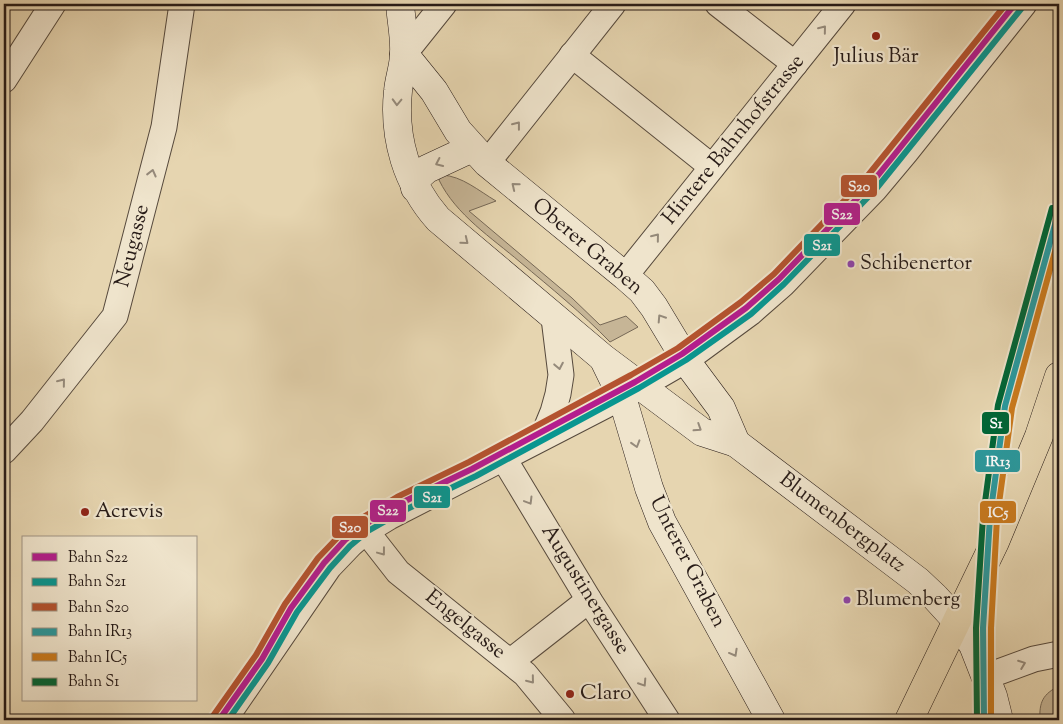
<svg xmlns="http://www.w3.org/2000/svg" width="1063" height="724" viewBox="0 0 1063 724" font-family="'Sorts Mill Goudy',serif">
<style>
.green{fill:#c6b596;stroke:#766856}
.lines{fill:none;stroke-linecap:round;stroke-linejoin:round}
.street-casing{stroke:#574a3d;stroke-width:27}
.secondary-casing{stroke:#271b17;stroke-width:29}
.primary-casing{stroke:#271b17;stroke-width:29}
.street{stroke:#efe4cc;stroke-width:25}
.secondary{stroke:#efe4cc;stroke-width:28}
.primary{stroke:#e6d5b0;stroke-width:28}
.rail-1-casing{stroke:#efe4cc;stroke-width:10}
.rail-2-casing{stroke:#efe4cc;stroke-width:10}
.rail-3-casing{stroke:#efe4cc;stroke-width:10}
.rail-4-casing{stroke:#efe4cc;stroke-width:10}
.rail-5-casing{stroke:#efe4cc;stroke-width:10}
.rail-6-casing{stroke:#efe4cc;stroke-width:10}
.rail-1{stroke:#b41d8e;stroke-width:6}
.rail-2{stroke:#089690;stroke-width:6}
.rail-3{stroke:#b4532f;stroke-width:6}
.rail-4{stroke:#2b989c;stroke-width:6}
.rail-5{stroke:#c97a1e;stroke-width:6}
.rail-6{stroke:#006536;stroke-width:6}
.oneway{stroke:#958a7b}
.poi-dot{fill:#8f2418;stroke:#efe4cc;stroke-width:2}
.bus-dot{fill:#8e44ad;stroke:#efe4cc;stroke-width:2}
.labels{text-anchor:middle;dominant-baseline:central;stroke-width:4.5;stroke-linejoin:round;paint-order:stroke}
.bus-label{font-size:20px;fill:#271b17;stroke:#efe4cc;text-anchor:start}
.poi-label{font-size:21px;fill:#271b17;stroke:#efe4cc;text-anchor:start}
.street-label{font-size:21px;fill:#271b17;stroke:#efe4cc}
.line-badge{stroke:#efe4cc;stroke-width:2}
.badge-label{font-size:14px;text-anchor:middle;font-weight:bold;fill:#fff}
</style>
<rect width="100%" height="100%" fill="#e6d5b0"/>
<filter id="stains"><feTurbulence type="fractalNoise" baseFrequency=".004" numOctaves="4"/><feColorMatrix values="0 0 0 0 .2 0 0 0 0 .09 0 0 0 0 .02 0 0 0 .5 -.17"/></filter>
<radialGradient id="worn" r=".72"><stop offset=".6" stop-color="#630" stop-opacity="0"/><stop offset="1" stop-color="#630" stop-opacity=".3"/></radialGradient>
<!-- green -->
<g class="green">
<path d="M442,175C462,176 479,191 496,201L469,211L572,298L600,325L626,316L638,327L610,342C582,313 551,288 520,262C492,238 456,215 439,180Z"/>
<path d="M1059,686V720H1040C1039,702 1043,694 1059,686Z"/>
</g>
<g class="lines">
<!-- street casing -->
<g class="street-casing">
<g id="street">
<polyline points="718,4 795,64"/>
<polyline points="404,54 444,4"/>
<polyline points="572,55 712,167"/>
<polyline points="4,80 53,4"/>
<polyline points="487,163 613,4"/>
<polyline points="625,276 843,4"/>
<polyline points="541,438 546,429 553,412 558,394 561,375 554,318"/>
<polyline points="4,451 32,421 115,316 164,127 182,4"/>
<polyline points="504,459 589,600 667,720"/>
<polyline points="366,531 398,572 525,674 563,720"/>
<polyline points="511,661 589,600"/>
<polyline points="985,677 1034,659 1059,654"/>
<polyline points="224,720 329,567 351,544 366,531 389,517 622,397 686,360 750,313 783,284 875,189 906,152 1024,4"/>
</g>
</g>
<!-- secondary casing -->
<g class="secondary-casing">
<g id="secondary">
<path d="M400,4C401,20 405,37 404,54C404,66 399,79 398,91C393,138 407,184 438,219L603,358L702,432L736,443"/>
<polyline points="404,54 434,91 458,131 487,163 625,276 642,291 654,307 689,365 721,408 736,443 918,581 935,597 956,620 973,645 993,696 999,720"/>
<polyline points="415,188 418,177 427,169 472,148"/>
<polyline points="605,362 622,397 649,488 662,522 771,720"/>
</g>
</g>
<!-- primary casing -->
<g class="primary-casing">
<polyline id="primary" points="909,720 995,542 1039,436 1059,376"/>
</g>
<!-- street -->
<use href="#street" class="street"/>
<!-- secondary -->
<use href="#secondary" class="secondary"/>
<!-- primary -->
<use href="#primary" class="primary"/>
<!-- rail-1 casing -->
<g class="rail-1-casing">
<polyline id="rail-1" points="219,720 262,659 291,608 324,563 345,540 364,525 401,503 472,469 635,382 682,354 746,308 779,279 871,184 1015,4"/>
</g>
<!-- rail-2 casing -->
<g class="rail-2-casing">
<polyline id="rail-2" points="228,720 268,663 297,612 330,568 350,546 368,531 405,510 476,476 639,388 686,360 751,314 784,284 876,189 1021,9"/>
</g>
<!-- rail-3 casing -->
<g class="rail-3-casing">
<polyline id="rail-3" points="213,716 256,655 285,604 318,558 340,535 360,519 397,497 469,462 631,375 678,348 741,302 774,274 865,179 1006,4"/>
</g>
<!-- rail-4 casing -->
<g class="rail-4-casing">
<polyline id="rail-4" points="984,720 983,628 990,517 1005,406 1059,210"/>
</g>
<!-- rail-5 casing -->
<g class="rail-5-casing">
<polyline id="rail-5" points="991,720 991,628 997,518 1012,408 1059,237"/>
</g>
<!-- rail-6 casing -->
<g class="rail-6-casing">
<polyline id="rail-6" points="977,720 976,628 983,517 998,405 1052,208"/>
</g>
<!-- rail-1 -->
<use href="#rail-1" class="rail-1"/>
<!-- rail-2 -->
<use href="#rail-2" class="rail-2"/>
<!-- rail-3 -->
<use href="#rail-3" class="rail-3"/>
<!-- rail-4 -->
<use href="#rail-4" class="rail-4"/>
<!-- rail-5 -->
<use href="#rail-5" class="rail-5"/>
<!-- rail-6 -->
<use href="#rail-6" class="rail-6"/>
</g>
<!-- one-way arrows -->
<defs><path id="oneway-chevron" d="M-2-3.5L2.5 0L-2 3.5" fill="none" stroke-width="1.6" stroke-linecap="round" stroke-linejoin="round" transform="scale(1.25)"/></defs>
<g class="oneway">
<use href="#oneway-chevron" transform="translate(823 29) rotate(-51)"/>
<use href="#oneway-chevron" transform="translate(397 102) rotate(92)"/>
<use href="#oneway-chevron" transform="translate(517 125) rotate(-52)"/>
<use href="#oneway-chevron" transform="translate(439 163) rotate(155)"/>
<use href="#oneway-chevron" transform="translate(152 173) rotate(-76)"/>
<use href="#oneway-chevron" transform="translate(515 186) rotate(-141)"/>
<use href="#oneway-chevron" transform="translate(656 237) rotate(-51)"/>
<use href="#oneway-chevron" transform="translate(465 241) rotate(39)"/>
<use href="#oneway-chevron" transform="translate(661 318) rotate(-123)"/>
<use href="#oneway-chevron" transform="translate(559 366) rotate(79)"/>
<use href="#oneway-chevron" transform="translate(62 382) rotate(-51)"/>
<use href="#oneway-chevron" transform="translate(698 428) rotate(33)"/>
<use href="#oneway-chevron" transform="translate(636 444) rotate(73)"/>
<use href="#oneway-chevron" transform="translate(529 501) rotate(59)"/>
<use href="#oneway-chevron" transform="translate(382 552) rotate(53)"/>
<use href="#oneway-chevron" transform="translate(734 653) rotate(61)"/>
<use href="#oneway-chevron" transform="translate(1022 664) rotate(-21)"/>
<use href="#oneway-chevron" transform="translate(531 680) rotate(51)"/>
<use href="#oneway-chevron" transform="translate(643 683) rotate(57)"/>
</g>
<!-- markers -->
<g class="poi-dot">
<circle cx="876" cy="36" r="5"/>
<circle cx="85" cy="512" r="5"/>
<circle cx="570" cy="694" r="5"/>
</g>
<g class="bus-dot">
<circle cx="851" cy="264" r="4.5"/>
<circle cx="847" cy="600" r="4.5"/>
</g>
<g class="labels">
<!-- bus labels -->
<g class="bus-label">
<text x="860" y="264">Schibenertor</text>
<text x="856" y="600">Blumenberg</text>
</g>
<!-- poi labels -->
<g class="poi-label">
<text x="876" y="57" text-anchor="middle">Julius Bär</text>
<text x="95" y="512">Acrevis</text>
<text x="580" y="694">Claro</text>
</g>
<!-- street labels -->
<g class="street-label">
<text transform="translate(734 140) rotate(-51)">Hintere Bahnhofstrasse</text>
<text transform="translate(133 246) rotate(-76)">Neugasse</text>
<text transform="translate(587 247) rotate(40)">Oberer Graben</text>
<text transform="translate(842 523) rotate(37)">Blumenbergplatz</text>
<text transform="translate(687 562) rotate(63)">Unterer Graben</text>
<text transform="translate(585 590) rotate(58)">Augustinergasse</text>
<text transform="translate(465 625) rotate(39)">Engelgasse</text>
</g>
</g>
<g class="line-badge">
<rect x="840" y="174" width="38" height="24" rx="5" fill="#b4532f"/>
<rect x="823" y="202" width="38" height="24" rx="5" fill="#b41d8e"/>
<rect x="803" y="233" width="38" height="24" rx="5" fill="#089690"/>
<rect x="981" y="411" width="29" height="24" rx="5" fill="#006536"/>
<rect x="974" y="449" width="47" height="24" rx="5" fill="#2b989c"/>
<rect x="413" y="485" width="38" height="24" rx="5" fill="#089690"/>
<rect x="369" y="499" width="38" height="24" rx="5" fill="#b41d8e"/>
<rect x="979" y="500" width="38" height="24" rx="5" fill="#c97a1e"/>
<rect x="331" y="515" width="38" height="24" rx="5" fill="#b4532f"/>
</g>
<g class="badge-label">
<text x="859" y="191">S20</text>
<text x="842" y="219">S22</text>
<text x="822" y="250">S21</text>
<text x="996" y="428">S1</text>
<text x="998" y="466">IR13</text>
<text x="432" y="502">S21</text>
<text x="388" y="515">S22</text>
<text x="998" y="517">IC5</text>
<text x="350" y="532">S20</text>
</g>
<!-- margin -->
<rect width="1063" height="724" fill="none" stroke="#e6d5b0" stroke-width="20"/>
<rect x="5" y="5" width="1053" height="714" fill="none" stroke="#271b17" stroke-width="2.5"/>
<rect x="10" y="10" width="1043" height="704" fill="none" stroke="#271b17"/>
<!-- legend -->
<rect x="22" y="536" width="175" height="165" fill="#efe4cc" stroke="#9f9484"/>
<rect x="32" y="553" width="25" height="8" fill="#b41d8e" stroke="#9f9484"/>
<text x="68" y="562" font-size="15" fill="#271b17">Bahn S22</text>
<rect x="32" y="578" width="25" height="8" fill="#089690" stroke="#9f9484"/>
<text x="68" y="586" font-size="15" fill="#271b17">Bahn S21</text>
<rect x="32" y="603" width="25" height="8" fill="#b4532f" stroke="#9f9484"/>
<text x="68" y="612" font-size="15" fill="#271b17">Bahn S20</text>
<rect x="32" y="628" width="25" height="8" fill="#2b989c" stroke="#9f9484"/>
<text x="68" y="636" font-size="15" fill="#271b17">Bahn IR13</text>
<rect x="32" y="653" width="25" height="8" fill="#c97a1e" stroke="#9f9484"/>
<text x="68" y="662" font-size="15" fill="#271b17">Bahn IC5</text>
<rect x="32" y="678" width="25" height="8" fill="#006536" stroke="#9f9484"/>
<text x="68" y="686" font-size="15" fill="#271b17">Bahn S1</text>
<rect width="100%" height="100%" filter="url(#stains)"/>
<rect width="100%" height="100%" fill="url(#worn)"/>
</svg>
